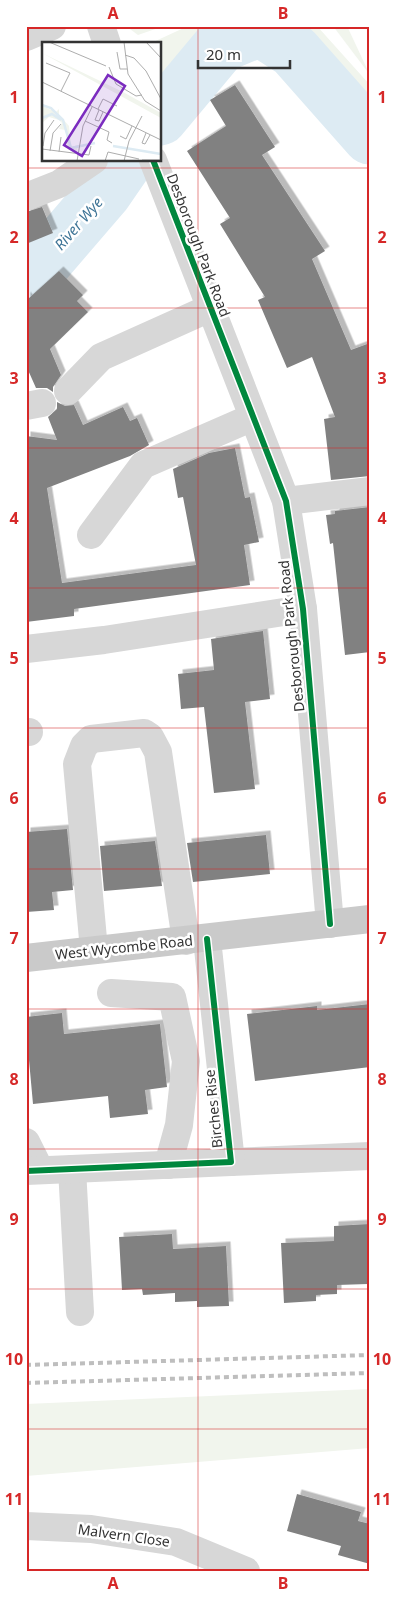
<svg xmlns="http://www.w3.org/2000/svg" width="396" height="1597" viewBox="0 0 396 1597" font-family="'Noto Sans',sans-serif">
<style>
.green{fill:#f1f5ed}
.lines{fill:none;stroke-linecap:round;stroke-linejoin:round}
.river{stroke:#ddebf3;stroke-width:55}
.building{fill:#818181;filter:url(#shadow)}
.minor{stroke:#d7d7d7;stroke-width:28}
.major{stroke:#cacaca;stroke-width:28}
.rail{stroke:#bebebe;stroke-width:4;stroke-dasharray:5 4;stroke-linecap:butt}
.cycleway-casing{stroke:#fff;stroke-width:9}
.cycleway{stroke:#00873e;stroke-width:6}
.grid{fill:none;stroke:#d62828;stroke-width:1;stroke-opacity:0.55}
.labels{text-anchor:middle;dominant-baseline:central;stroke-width:5;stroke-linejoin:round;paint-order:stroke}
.street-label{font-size:14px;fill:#333;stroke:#fff}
.water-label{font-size:15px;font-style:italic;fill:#3f7597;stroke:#fff}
.inset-river{fill:none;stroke:#ddebf3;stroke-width:2.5}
.inset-road{fill:none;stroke:#adadad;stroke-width:1}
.view{fill:#7b2cbf;fill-opacity:0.15;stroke:#7b2cbf;stroke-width:2.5}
.inset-edge{fill:none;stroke:#333;stroke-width:2.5}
.neatline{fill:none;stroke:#d62828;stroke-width:2}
.grid-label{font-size:16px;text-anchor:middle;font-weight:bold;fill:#d62828}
</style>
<defs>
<filter id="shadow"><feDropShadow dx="4.5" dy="-4.5" stdDeviation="0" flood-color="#0004"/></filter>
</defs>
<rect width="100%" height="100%" fill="#fff"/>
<!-- green -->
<g class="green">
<polygon points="131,26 164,26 138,35 130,29"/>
<polygon points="188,26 317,26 370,85 370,149 300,68 261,36 216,61 166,142 160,125 160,44 149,44"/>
<polygon points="333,26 347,26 370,75"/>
<polygon points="370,1389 370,1448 26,1476 26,1404"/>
</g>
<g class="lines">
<!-- river -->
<g class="river">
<polyline points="160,118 221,45 260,29 294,51 370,137"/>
<polyline points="26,284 105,192 127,160"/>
</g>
</g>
<!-- building -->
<g class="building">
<polygon points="235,85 275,147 262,155 325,251 312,259 351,350 370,343 370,476 331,480 324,419 335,417 312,357 287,368 258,300 265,297 220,224 230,218 187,151 226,126 210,100"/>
<polygon points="42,207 53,233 26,244 26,212"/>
<polygon points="59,271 83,295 77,301 88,312 50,349 61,375 53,387 53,392 47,388 36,388 28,370 26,372 26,296 28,299"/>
<polygon points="57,402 65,406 74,405 83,425 123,407 130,421 137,418 149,445 130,456 47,488 62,583 196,565 183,497 178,498 173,469 209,453 235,448 245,498 250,497 259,542 244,545 250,585 74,609 74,616 26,622 26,436 57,440 48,417 57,409"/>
<polygon points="370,507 370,652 345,655 333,543 330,544 326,515 335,514 335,511"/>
<polygon points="263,631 270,699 245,702 255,789 214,793 204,707 181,709 178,674 214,670 211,639"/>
<polygon points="67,829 73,890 52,892 54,910 26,912 26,832"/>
<polygon points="266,835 270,874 193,882 187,843"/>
<polygon points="155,841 162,886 104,891 100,846"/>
<polygon points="370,1004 370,1067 255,1081 247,1014 317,1006 317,1010"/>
<polygon points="62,1013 64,1034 160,1024 167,1087 145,1090 148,1114 110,1118 108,1096 33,1104 29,1060 26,1060 26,1017"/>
<polygon points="370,1224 368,1284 337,1285 337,1294 316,1295 316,1301 284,1303 281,1243 334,1241 334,1226"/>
<polygon points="172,1234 173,1249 226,1246 229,1306 197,1307 197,1301 175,1302 175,1293 143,1295 142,1289 122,1290 119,1237"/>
<polygon points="297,1494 361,1512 358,1521 370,1524 370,1564 338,1555 341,1546 287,1531"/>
</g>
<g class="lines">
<!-- minor -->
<g class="minor">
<polyline points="101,26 107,44"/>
<polyline points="26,37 52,26"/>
<polyline points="153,160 286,501 303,609 330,924"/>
<polyline points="26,197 59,184 94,160"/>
<polyline points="68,391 101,357 210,308"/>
<polyline points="26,406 42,403"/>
<polyline points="286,501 370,491"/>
<polyline points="91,535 143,465 253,417"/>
<polyline points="26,649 104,640 303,609"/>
<polyline points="26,732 29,732"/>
<polyline points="94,950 77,764 84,746 91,739 144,733 150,737 158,752 186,941"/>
<polyline points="111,993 172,997 186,1061 179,1125 168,1165"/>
<polyline points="26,1142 40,1170"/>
<polyline points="231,1162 370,1156"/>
<polyline points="72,1169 80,1312"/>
<polyline points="26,1171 231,1162 207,939"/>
<polyline points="26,1526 91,1529 176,1542 246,1571"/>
</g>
<!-- major -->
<polyline class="major" points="26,958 370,919"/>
<!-- rail -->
<g class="rail">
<polyline points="26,1365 370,1355"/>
<polyline points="26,1383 370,1373"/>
</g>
<!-- cycleway casing -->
<g class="cycleway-casing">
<g id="cycleway">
<polyline points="153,160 286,501 303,609 330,924"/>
<polyline points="26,1171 231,1162 207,939"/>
</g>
</g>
<!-- cycleway -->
<use href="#cycleway" class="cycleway"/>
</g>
<!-- grid -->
<path class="grid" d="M198,26V1571M26,168H370M26,308H370M26,448H370M26,588H370M26,728H370M26,869H370M26,1009H370M26,1149H370M26,1289H370M26,1429H370"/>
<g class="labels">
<!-- street labels -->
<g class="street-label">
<text transform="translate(199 245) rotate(69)">Desborough Park Road</text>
<text transform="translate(291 636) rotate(-96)">Desborough Park Road</text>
<text transform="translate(124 947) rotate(-6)">West Wycombe Road</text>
<text transform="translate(213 1109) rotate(-96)">Birches Rise</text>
<text transform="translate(124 1535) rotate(8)">Malvern Close</text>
</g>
<!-- water labels -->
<g class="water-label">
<text transform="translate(78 223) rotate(-49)">River Wye</text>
</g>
</g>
<!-- overview -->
<g transform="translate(42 42)">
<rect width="119" height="119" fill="#fff"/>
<path d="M0,11L81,50L119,71V76ZM0,64L14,70L17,67V73L27,84L29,105L36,103L35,109L26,108L24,88L17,87L20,81L17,78L7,75L0,81Z" fill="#f1f5ed"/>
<path class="inset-river" d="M0,63L9,66L21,78L29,106L53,101M0,76L10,72L19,78M71,104L119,112"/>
<path class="inset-road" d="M7,0L64,24M82,0L86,32L103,59L119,69M104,0L119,16M75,10L78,27H85M83,13L92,16L104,29L119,57M4,21L28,31L19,49M67,25L74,42L94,54L100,53M0,40L119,98M56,67L61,57L75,64M57,68L53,78L57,79L61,70M43,79L67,90L65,98L70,101M104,91L100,101L103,102L108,93M78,94L84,97L90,84M1,104L3,91L12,78M0,107L47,113L49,104M8,109L11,91L19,82M17,110L19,95M100,118H119M35,119L41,84L50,65M63,119L66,110L97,117M82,119L87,99L100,74"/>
<path class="view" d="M66,33L83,44L40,114L22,103Z"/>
<rect width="119" height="119" class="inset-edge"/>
</g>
<!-- border -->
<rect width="396" height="1597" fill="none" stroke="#ffffff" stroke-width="55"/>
<!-- scale -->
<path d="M198 60v8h92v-8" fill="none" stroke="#333333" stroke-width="2.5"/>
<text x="206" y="60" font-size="15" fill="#333333" stroke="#ffffff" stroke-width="4" paint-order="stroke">20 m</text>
<rect x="28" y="28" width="340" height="1542" class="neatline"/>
<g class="grid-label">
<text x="113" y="19">A</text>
<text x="283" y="19">B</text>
<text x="14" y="103">1</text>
<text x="382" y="103">1</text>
<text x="14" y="243">2</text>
<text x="382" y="243">2</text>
<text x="14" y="384">3</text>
<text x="382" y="384">3</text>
<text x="14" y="524">4</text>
<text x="382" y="524">4</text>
<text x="14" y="664">5</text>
<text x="382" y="664">5</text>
<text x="14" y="804">6</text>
<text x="382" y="804">6</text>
<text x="14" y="944">7</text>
<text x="382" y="944">7</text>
<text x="14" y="1085">8</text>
<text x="382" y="1085">8</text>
<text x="14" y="1225">9</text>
<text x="382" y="1225">9</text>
<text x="14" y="1365">10</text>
<text x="382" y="1365">10</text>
<text x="14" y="1505">11</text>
<text x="382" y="1505">11</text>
<text x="113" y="1589">A</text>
<text x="283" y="1589">B</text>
</g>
</svg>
